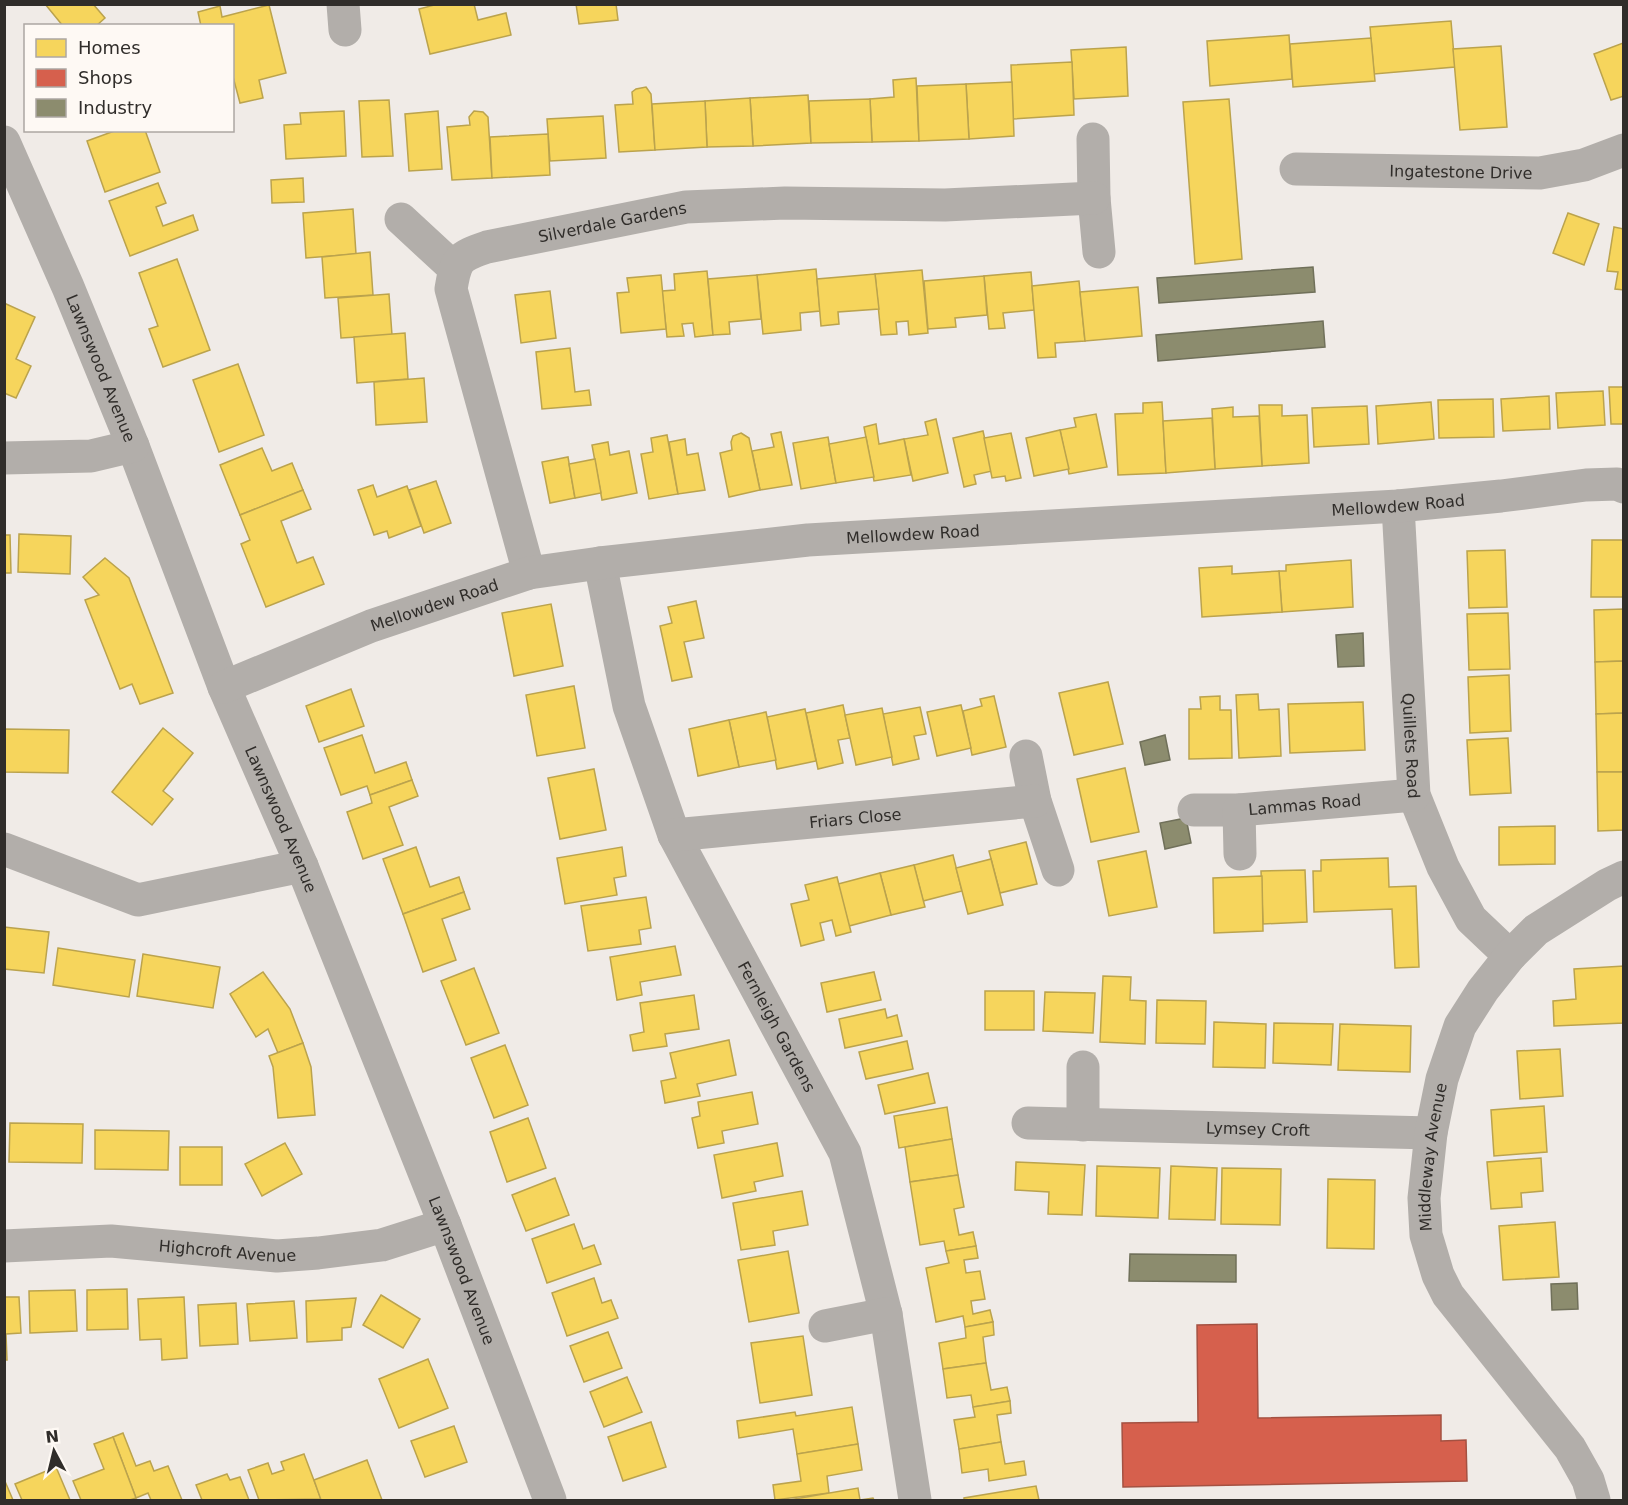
<svg xmlns="http://www.w3.org/2000/svg" width="1628" height="1505" viewBox="0 0 1628 1505" font-family="'DejaVu Sans',sans-serif">
<style>
.homes{fill:#f6d55c;stroke:#bba34d;stroke-width:1.5}
.shops{fill:#d6604d;stroke:#a45142;stroke-width:1.5}
.industry{fill:#8c8c6e;stroke:#70705a;stroke-width:1.5}
.lines{fill:none;stroke-linecap:round;stroke-linejoin:round}
.minor{stroke:#b2aeaa;stroke-width:33}
.tertiary{stroke:#b2aeaa;stroke-width:33}
.labels{text-anchor:middle;dominant-baseline:central;stroke-width:6;stroke-linejoin:round;paint-order:stroke}
.street-label{font-size:16px;fill:#302d2a;stroke:#fef9f4}
</style>
<rect width="100%" height="100%" fill="#f0ebe7"/>
<!-- homes -->
<g class="homes">
<polygon points="45,4 93,4 105,18 96,26 63,26"/>
<polygon points="438,4 474,4 478,20 506,13 511,35 430,54 419,9"/>
<polygon points="576,4 616,4 618,20 579,24"/>
<polygon points="269,5 286,73 259,80 263,98 240,103 232,73 232,26 201,26 198,12 220,6 222,17"/>
<polygon points="1451,21 1455,67 1374,74 1370,27"/>
<polygon points="1289,35 1292,79 1210,86 1207,41"/>
<polygon points="1371,38 1375,81 1293,87 1290,44"/>
<polygon points="1623,43 1624,96 1611,100 1594,54"/>
<polygon points="1501,46 1507,127 1460,130 1453,49"/>
<polygon points="1126,47 1128,96 1074,99 1071,50"/>
<polygon points="1072,62 1074,115 1013,119 1011,65"/>
<polygon points="916,78 919,141 872,142 870,99 894,97 893,80"/>
<polygon points="1012,82 1014,136 969,139 966,84"/>
<polygon points="966,84 969,139 919,141 917,86"/>
<polygon points="646,87 651,94 655,150 619,152 615,105 633,104 632,92 636,89"/>
<polygon points="808,95 811,143 753,146 750,98"/>
<polygon points="750,98 753,146 707,147 705,101"/>
<polygon points="870,99 872,142 811,143 809,101"/>
<polygon points="1229,99 1242,259 1195,264 1183,102"/>
<polygon points="389,100 393,156 362,157 359,101"/>
<polygon points="705,101 707,147 655,150 652,104"/>
<polygon points="344,111 346,156 286,159 284,125 301,124 300,113"/>
<polygon points="438,111 442,169 409,171 405,114"/>
<polygon points="474,111 483,112 488,117 492,178 452,180 447,127 470,125 469,117"/>
<polygon points="603,116 606,158 550,161 547,119"/>
<polygon points="117,130 145,130 160,172 105,192 87,141"/>
<polygon points="548,134 550,175 492,178 490,137"/>
<polygon points="303,178 304,202 272,203 271,180"/>
<polygon points="158,183 166,203 156,207 163,226 193,215 198,230 130,256 109,201"/>
<polygon points="353,209 356,254 306,258 303,213"/>
<polygon points="1568,213 1599,224 1584,265 1553,253"/>
<polygon points="1614,227 1624,229 1624,290 1615,289 1618,272 1607,271"/>
<polygon points="370,252 373,295 325,298 322,257"/>
<polygon points="177,259 210,350 163,367 149,329 158,326 139,273"/>
<polygon points="816,269 820,311 800,313 801,330 763,334 757,275"/>
<polygon points="922,270 928,333 909,335 908,321 896,322 897,334 881,335 875,274"/>
<polygon points="707,271 713,335 695,337 693,323 682,324 684,336 667,337 662,291 675,290 674,274"/>
<polygon points="1031,272 1034,310 1003,313 1005,328 989,329 984,276"/>
<polygon points="875,274 879,309 838,312 839,324 821,326 817,279"/>
<polygon points="661,275 666,329 621,333 617,293 629,292 627,278"/>
<polygon points="757,275 761,319 729,322 730,334 713,335 708,279"/>
<polygon points="984,276 987,315 955,318 956,327 928,329 924,281"/>
<polygon points="1079,281 1085,341 1055,343 1056,357 1038,358 1032,286"/>
<polygon points="1138,287 1142,336 1085,341 1080,292"/>
<polygon points="550,291 556,338 521,343 515,295"/>
<polygon points="389,294 392,335 341,338 338,298"/>
<polygon points="4,303 35,317 16,359 31,366 16,398 4,393"/>
<polygon points="405,333 408,379 357,383 354,337"/>
<polygon points="570,348 575,392 589,390 591,405 542,409 536,352"/>
<polygon points="238,364 264,435 219,452 193,380"/>
<polygon points="424,378 427,422 376,425 374,382"/>
<polygon points="1609,387 1624,387 1624,424 1611,424"/>
<polygon points="1603,391 1605,425 1558,428 1556,393"/>
<polygon points="1549,396 1550,429 1503,431 1501,399"/>
<polygon points="1493,399 1494,437 1439,438 1438,400"/>
<polygon points="1162,402 1166,473 1118,475 1115,414 1143,413 1143,403"/>
<polygon points="1431,402 1434,439 1378,444 1376,406"/>
<polygon points="1259,405 1282,405 1282,416 1307,415 1309,463 1262,466"/>
<polygon points="1367,406 1369,444 1314,447 1312,408"/>
<polygon points="1233,407 1233,417 1259,416 1262,466 1215,469 1212,409"/>
<polygon points="1096,414 1107,467 1069,474 1060,430 1076,427 1074,418"/>
<polygon points="1212,418 1215,469 1166,473 1163,421"/>
<polygon points="936,419 948,473 913,481 904,439 928,435 925,422"/>
<polygon points="876,424 879,444 904,439 911,475 874,481 864,427"/>
<polygon points="1060,430 1069,469 1034,476 1026,438"/>
<polygon points="983,431 992,471 974,475 976,484 964,487 953,438"/>
<polygon points="781,432 792,485 760,490 752,451 774,447 771,434"/>
<polygon points="741,433 749,438 760,490 729,497 720,453 732,450 731,442 733,436"/>
<polygon points="1011,433 1021,478 1006,481 1005,476 992,478 984,438"/>
<polygon points="667,435 678,494 649,499 641,454 653,452 651,438"/>
<polygon points="828,437 836,483 801,489 793,443"/>
<polygon points="866,437 874,477 836,483 829,444"/>
<polygon points="685,439 687,455 698,453 705,490 678,494 669,442"/>
<polygon points="608,442 610,455 629,451 637,493 602,500 592,445"/>
<polygon points="262,448 272,471 292,463 303,490 240,515 220,465"/>
<polygon points="568,457 575,498 550,503 542,462"/>
<polygon points="595,459 601,493 575,498 569,464"/>
<polygon points="436,481 451,523 424,533 409,490"/>
<polygon points="373,485 377,497 407,486 421,526 389,538 387,531 374,535 358,490"/>
<polygon points="303,490 311,509 281,521 297,563 313,557 324,584 266,607 241,544 250,540 240,515"/>
<polygon points="19,534 71,536 70,574 18,572"/>
<polygon points="4,535 10,535 11,573 4,573"/>
<polygon points="1592,540 1624,540 1624,597 1591,597"/>
<polygon points="1505,550 1507,607 1469,608 1467,551"/>
<polygon points="105,558 129,578 173,693 140,704 132,684 120,689 85,600 99,595 83,577"/>
<polygon points="1351,560 1353,607 1282,612 1279,571 1286,571 1286,565"/>
<polygon points="1232,566 1232,574 1279,571 1282,612 1202,617 1199,568"/>
<polygon points="696,601 704,638 684,642 692,677 672,681 660,626 672,623 668,607"/>
<polygon points="551,604 563,666 514,676 502,613"/>
<polygon points="1624,609 1624,661 1595,662 1594,610"/>
<polygon points="1508,613 1510,669 1469,670 1467,614"/>
<polygon points="1624,661 1624,713 1596,714 1595,662"/>
<polygon points="1509,675 1511,731 1470,733 1468,677"/>
<polygon points="1108,682 1123,744 1074,755 1059,693"/>
<polygon points="574,686 585,748 537,756 526,695"/>
<polygon points="351,689 364,726 319,742 306,706"/>
<polygon points="1258,694 1259,710 1279,709 1281,756 1239,758 1236,695"/>
<polygon points="994,696 1006,747 972,755 963,711 982,706 980,699"/>
<polygon points="1220,696 1220,710 1231,710 1232,758 1189,759 1189,709 1201,709 1200,697"/>
<polygon points="1363,702 1365,750 1290,753 1288,704"/>
<polygon points="843,705 850,738 838,740 843,763 818,769 806,713"/>
<polygon points="961,705 971,748 937,756 927,712"/>
<polygon points="920,707 926,734 914,736 919,759 893,765 883,714"/>
<polygon points="882,708 892,757 856,765 845,715"/>
<polygon points="805,709 816,761 777,769 767,717"/>
<polygon points="766,712 776,760 739,767 729,720"/>
<polygon points="1624,713 1624,772 1597,772 1596,714"/>
<polygon points="729,720 739,767 698,776 689,729"/>
<polygon points="163,728 193,753 163,791 173,799 152,825 112,792"/>
<polygon points="4,729 69,730 68,773 4,772"/>
<polygon points="362,735 375,773 406,762 412,780 370,795 367,786 341,795 324,748"/>
<polygon points="1508,738 1511,793 1470,795 1467,740"/>
<polygon points="1125,768 1139,832 1091,842 1077,779"/>
<polygon points="594,769 606,830 560,839 548,778"/>
<polygon points="1597,772 1624,772 1624,830 1598,831"/>
<polygon points="412,780 418,796 389,807 403,845 363,859 347,812 372,803 370,795"/>
<polygon points="1555,826 1555,864 1499,865 1499,827"/>
<polygon points="1026,842 1037,884 1000,893 989,851"/>
<polygon points="416,847 430,887 459,877 464,892 403,914 383,859"/>
<polygon points="622,847 626,876 614,878 617,895 565,904 557,858"/>
<polygon points="1146,851 1157,907 1109,916 1098,861"/>
<polygon points="953,855 962,891 923,901 914,865"/>
<polygon points="1388,858 1389,887 1416,886 1419,967 1395,968 1392,909 1314,912 1313,871 1321,871 1321,860"/>
<polygon points="991,859 1003,905 968,914 956,868"/>
<polygon points="914,865 925,907 891,915 880,873"/>
<polygon points="1305,870 1307,922 1263,924 1261,871"/>
<polygon points="880,873 891,915 849,926 838,884"/>
<polygon points="1262,876 1263,931 1214,933 1213,878"/>
<polygon points="837,877 851,932 836,936 832,920 820,923 824,940 801,946 791,904 809,900 805,885"/>
<polygon points="464,892 470,909 442,919 456,960 423,972 403,914"/>
<polygon points="646,897 651,928 639,930 641,944 588,951 581,906"/>
<polygon points="4,927 49,932 44,973 4,969"/>
<polygon points="675,946 681,975 640,982 642,995 617,1000 610,957"/>
<polygon points="58,948 135,960 129,997 53,985"/>
<polygon points="143,954 220,967 213,1008 137,996"/>
<polygon points="1624,966 1624,1023 1554,1026 1553,1001 1576,999 1574,969"/>
<polygon points="474,968 499,1033 466,1045 441,981"/>
<polygon points="263,972 290,1009 303,1043 278,1053 268,1029 256,1037 230,994"/>
<polygon points="874,972 881,1000 827,1012 821,983"/>
<polygon points="1103,976 1131,977 1130,1000 1146,1001 1145,1044 1100,1042"/>
<rect x="985" y="991" width="49" height="39"/>
<polygon points="1045,992 1095,993 1093,1033 1043,1031"/>
<polygon points="694,995 699,1029 665,1034 667,1046 633,1051 630,1035 644,1032 640,1003"/>
<polygon points="1157,1000 1206,1001 1205,1044 1156,1043"/>
<polygon points="885,1009 887,1018 897,1015 902,1036 845,1048 839,1019"/>
<polygon points="1214,1022 1266,1024 1265,1068 1213,1067"/>
<polygon points="1274,1023 1333,1024 1331,1065 1273,1063"/>
<polygon points="1340,1024 1411,1026 1410,1072 1338,1070"/>
<polygon points="729,1040 736,1075 697,1084 700,1096 665,1103 661,1081 676,1078 670,1053"/>
<polygon points="907,1041 913,1069 866,1079 859,1052"/>
<polygon points="303,1043 311,1067 315,1115 278,1118 273,1067 269,1056"/>
<polygon points="505,1045 528,1105 494,1118 471,1058"/>
<polygon points="1560,1049 1563,1096 1520,1099 1517,1051"/>
<polygon points="928,1073 935,1103 885,1114 878,1085"/>
<polygon points="752,1092 758,1124 722,1131 724,1143 698,1148 692,1118 700,1116 698,1102"/>
<polygon points="1544,1106 1547,1152 1494,1156 1491,1110"/>
<polygon points="947,1107 952,1139 899,1148 894,1116"/>
<polygon points="528,1118 546,1168 507,1182 490,1132"/>
<polygon points="10,1123 83,1124 82,1163 9,1162"/>
<polygon points="95,1130 169,1131 168,1170 95,1169"/>
<polygon points="952,1139 958,1175 910,1182 905,1147"/>
<polygon points="285,1143 302,1174 262,1196 245,1164"/>
<polygon points="777,1143 783,1176 754,1182 756,1191 722,1198 714,1155"/>
<rect x="180" y="1147" width="42" height="38"/>
<polygon points="1541,1158 1543,1191 1521,1193 1522,1207 1491,1209 1487,1162"/>
<polygon points="1016,1162 1085,1165 1082,1215 1048,1214 1049,1192 1015,1190"/>
<polygon points="1097,1166 1160,1168 1158,1218 1096,1216"/>
<polygon points="1171,1166 1217,1168 1215,1220 1169,1219"/>
<polygon points="1222,1168 1281,1169 1280,1225 1221,1224"/>
<polygon points="958,1175 964,1207 954,1209 959,1235 973,1232 976,1246 946,1251 944,1241 920,1245 910,1182"/>
<polygon points="555,1178 569,1215 526,1231 512,1195"/>
<polygon points="1328,1179 1375,1180 1374,1249 1327,1248"/>
<polygon points="802,1191 808,1225 773,1231 775,1245 741,1250 733,1203"/>
<polygon points="1555,1222 1559,1277 1503,1280 1499,1226"/>
<polygon points="574,1224 583,1249 594,1245 601,1264 547,1283 532,1239"/>
<polygon points="976,1246 978,1258 964,1260 966,1273 980,1271 985,1299 971,1301 973,1314 990,1310 993,1322 965,1327 963,1316 936,1322 926,1268 949,1263 946,1251"/>
<polygon points="788,1251 799,1313 749,1322 738,1260"/>
<polygon points="594,1278 602,1303 611,1300 618,1318 567,1336 552,1293"/>
<polygon points="127,1289 128,1329 87,1330 87,1290"/>
<polygon points="75,1290 77,1331 30,1333 29,1291"/>
<polygon points="381,1295 420,1319 403,1348 363,1325"/>
<polygon points="4,1297 19,1297 21,1333 6,1334 7,1360 4,1360"/>
<polygon points="184,1297 187,1358 162,1360 161,1339 140,1340 138,1299"/>
<polygon points="356,1298 351,1327 342,1328 342,1340 307,1342 306,1301"/>
<polygon points="294,1301 297,1338 250,1341 247,1304"/>
<polygon points="236,1303 238,1344 200,1346 198,1305"/>
<polygon points="993,1322 994,1335 983,1337 986,1363 943,1369 939,1343 966,1338 965,1327"/>
<polygon points="608,1332 622,1368 584,1382 570,1346"/>
<polygon points="803,1336 812,1395 760,1403 751,1343"/>
<polygon points="428,1359 448,1408 399,1428 379,1379"/>
<polygon points="986,1363 991,1390 1007,1387 1010,1401 973,1407 971,1395 947,1398 943,1369"/>
<polygon points="627,1377 642,1412 604,1427 590,1392"/>
<polygon points="1010,1401 1011,1413 997,1415 1001,1442 959,1449 954,1420 975,1417 973,1407"/>
<polygon points="852,1407 858,1444 797,1454 793,1429 739,1438 737,1421 795,1412 796,1416"/>
<polygon points="651,1422 666,1467 623,1481 608,1437"/>
<polygon points="454,1426 467,1462 425,1477 411,1441"/>
<polygon points="123,1433 136,1466 150,1461 154,1471 168,1466 182,1500 151,1500 148,1493 136,1498 113,1437"/>
<polygon points="113,1437 136,1498 130,1500 81,1500 73,1481 104,1469 94,1444"/>
<polygon points="1001,1442 1005,1464 1024,1461 1026,1475 989,1481 988,1469 962,1473 959,1449"/>
<polygon points="858,1444 862,1470 827,1476 829,1493 775,1500 773,1485 801,1481 797,1454"/>
<polygon points="304,1454 321,1499 259,1500 248,1470 268,1463 272,1474 284,1470 281,1462"/>
<polygon points="367,1460 382,1500 321,1500 314,1480"/>
<polygon points="56,1467 70,1500 22,1500 15,1484"/>
<polygon points="227,1474 230,1480 240,1477 249,1500 202,1500 196,1485"/>
<polygon points="4,1479 13,1500 4,1500"/>
<polygon points="1036,1486 1039,1500 964,1500 964,1498"/>
<polygon points="858,1488 860,1500 873,1498 874,1500 789,1500"/>
</g>
<!-- shops -->
<polygon class="shops" points="1257,1324 1258,1418 1441,1415 1441,1441 1466,1440 1467,1481 1123,1487 1122,1423 1198,1422 1197,1325"/>
<!-- industry -->
<g class="industry">
<polygon points="1313,267 1315,292 1159,303 1157,278"/>
<polygon points="1323,321 1325,347 1158,361 1156,335"/>
<polygon points="1363,633 1364,666 1338,667 1336,635"/>
<polygon points="1165,735 1170,760 1145,765 1140,742"/>
<polygon points="1186,818 1191,843 1165,849 1160,823"/>
<polygon points="1130,1254 1236,1255 1236,1282 1129,1281"/>
<polygon points="1577,1283 1578,1309 1552,1310 1551,1284"/>
</g>
<g class="lines">
<!-- minor -->
<g class="minor">
<polyline points="343,4 345,30"/>
<polyline points="1093,139 1094,198 1099,252"/>
<path id="s1" d="M4,142L68,287L133,446L224,687L302,866L445,1225L550,1500"/>
<path id="s2" d="M1296,169L1540,173L1584,165L1624,150"/>
<polyline points="401,219 454,268"/>
<polyline points="4,458 91,456 133,446"/>
<path id="s3" d="M1398,506L1414,795L1443,867L1471,919L1510,956"/>
<path id="s4" d="M600,563L629,706L674,835L845,1153L886,1314L915,1500"/>
<path id="s5" d="M529,573L451,289C456,259 458,257 487,247L686,207L785,203L945,205L1094,198"/>
<path id="s6" d="M224,687L371,626L529,573L600,563L808,540L1398,506L1501,496L1586,485L1617,484L1624,487"/>
<polyline points="1026,756 1035,801 1058,870"/>
<path id="s7" d="M1194,810H1239L1414,795"/>
<polyline points="1239,810 1240,854"/>
<path id="s8" d="M674,835L1035,801"/>
<polyline points="4,849 138,900 302,866"/>
<path id="s9" d="M1028,1123L1431,1133"/>
<polyline points="1083,1125 1083,1067"/>
<path id="s10" d="M4,1246L111,1241L277,1256L318,1253L382,1245L445,1225"/>
<polyline points="825,1326 886,1314"/>
</g>
<!-- tertiary -->
<path class="tertiary" id="s11" d="M1594,1500L1588,1480L1570,1448L1448,1295L1438,1275L1426,1235L1424,1198L1431,1133L1442,1079L1460,1026L1483,990L1510,956L1536,930L1607,885L1624,877"/>
</g>
<g class="labels">
<!-- street labels -->
<g class="street-label">
<text stroke="none"><textPath href="#s2" startOffset="165">Ingatestone Drive</textPath></text>
<text stroke="none"><textPath href="#s5" startOffset="483">Silverdale Gardens</textPath></text>
<text stroke="none"><textPath href="#s1" startOffset="246">Lawnswood Avenue</textPath></text>
<text stroke="none"><textPath href="#s6" startOffset="1198">Mellowdew Road</textPath></text>
<text stroke="none"><textPath href="#s6" startOffset="712">Mellowdew Road</textPath></text>
<text stroke="none"><textPath href="#s6" startOffset="226">Mellowdew Road</textPath></text>
<text stroke="none"><textPath href="#s3" startOffset="240">Quillets Road</textPath></text>
<text stroke="none"><textPath href="#s7" startOffset="111">Lammas Road</textPath></text>
<text stroke="none"><textPath href="#s8" startOffset="182">Friars Close</textPath></text>
<text stroke="none"><textPath href="#s1" startOffset="732">Lawnswood Avenue</textPath></text>
<text stroke="none"><textPath href="#s4" startOffset="500">Fernleigh Gardens</textPath></text>
<text stroke="none"><textPath href="#s9" startOffset="230">Lymsey Croft</textPath></text>
<text stroke="none"><textPath href="#s11" startOffset="396">Middleway Avenue</textPath></text>
<text stroke="none"><textPath href="#s10" startOffset="224">Highcroft Avenue</textPath></text>
<text stroke="none"><textPath href="#s1" startOffset="1218">Lawnswood Avenue</textPath></text>
</g>
</g>
<!-- border -->
<rect width="1628" height="1505" fill="none" stroke="#302d2a" stroke-width="12"/>
<!-- legend -->
<rect x="24" y="24" width="210" height="108" fill="#fef9f4" stroke="#aca7a3" stroke-width="1.5"/>
<rect x="36" y="39" width="30" height="18" fill="#f6d55c" stroke="#aca7a3" stroke-width="1.5"/>
<text x="78" y="54" font-size="18" fill="#302d2a">Homes</text>
<rect x="36" y="69" width="30" height="18" fill="#d6604d" stroke="#aca7a3" stroke-width="1.5"/>
<text x="78" y="84" font-size="18" fill="#302d2a">Shops</text>
<rect x="36" y="99" width="30" height="18" fill="#8c8c6e" stroke="#aca7a3" stroke-width="1.5"/>
<text x="78" y="114" font-size="18" fill="#302d2a">Industry</text>
<!-- north arrow -->
<g transform="translate(54 1451) rotate(353)" stroke="#fef9f4" stroke-width="4.5" paint-order="stroke">
<path d="M0-4.5L10 22L0 15L-10 22Z" fill="#302d2a"/>
<text y="-9" font-size="16" font-weight="bold" text-anchor="middle" fill="#302d2a">N</text>
</g>
</svg>
